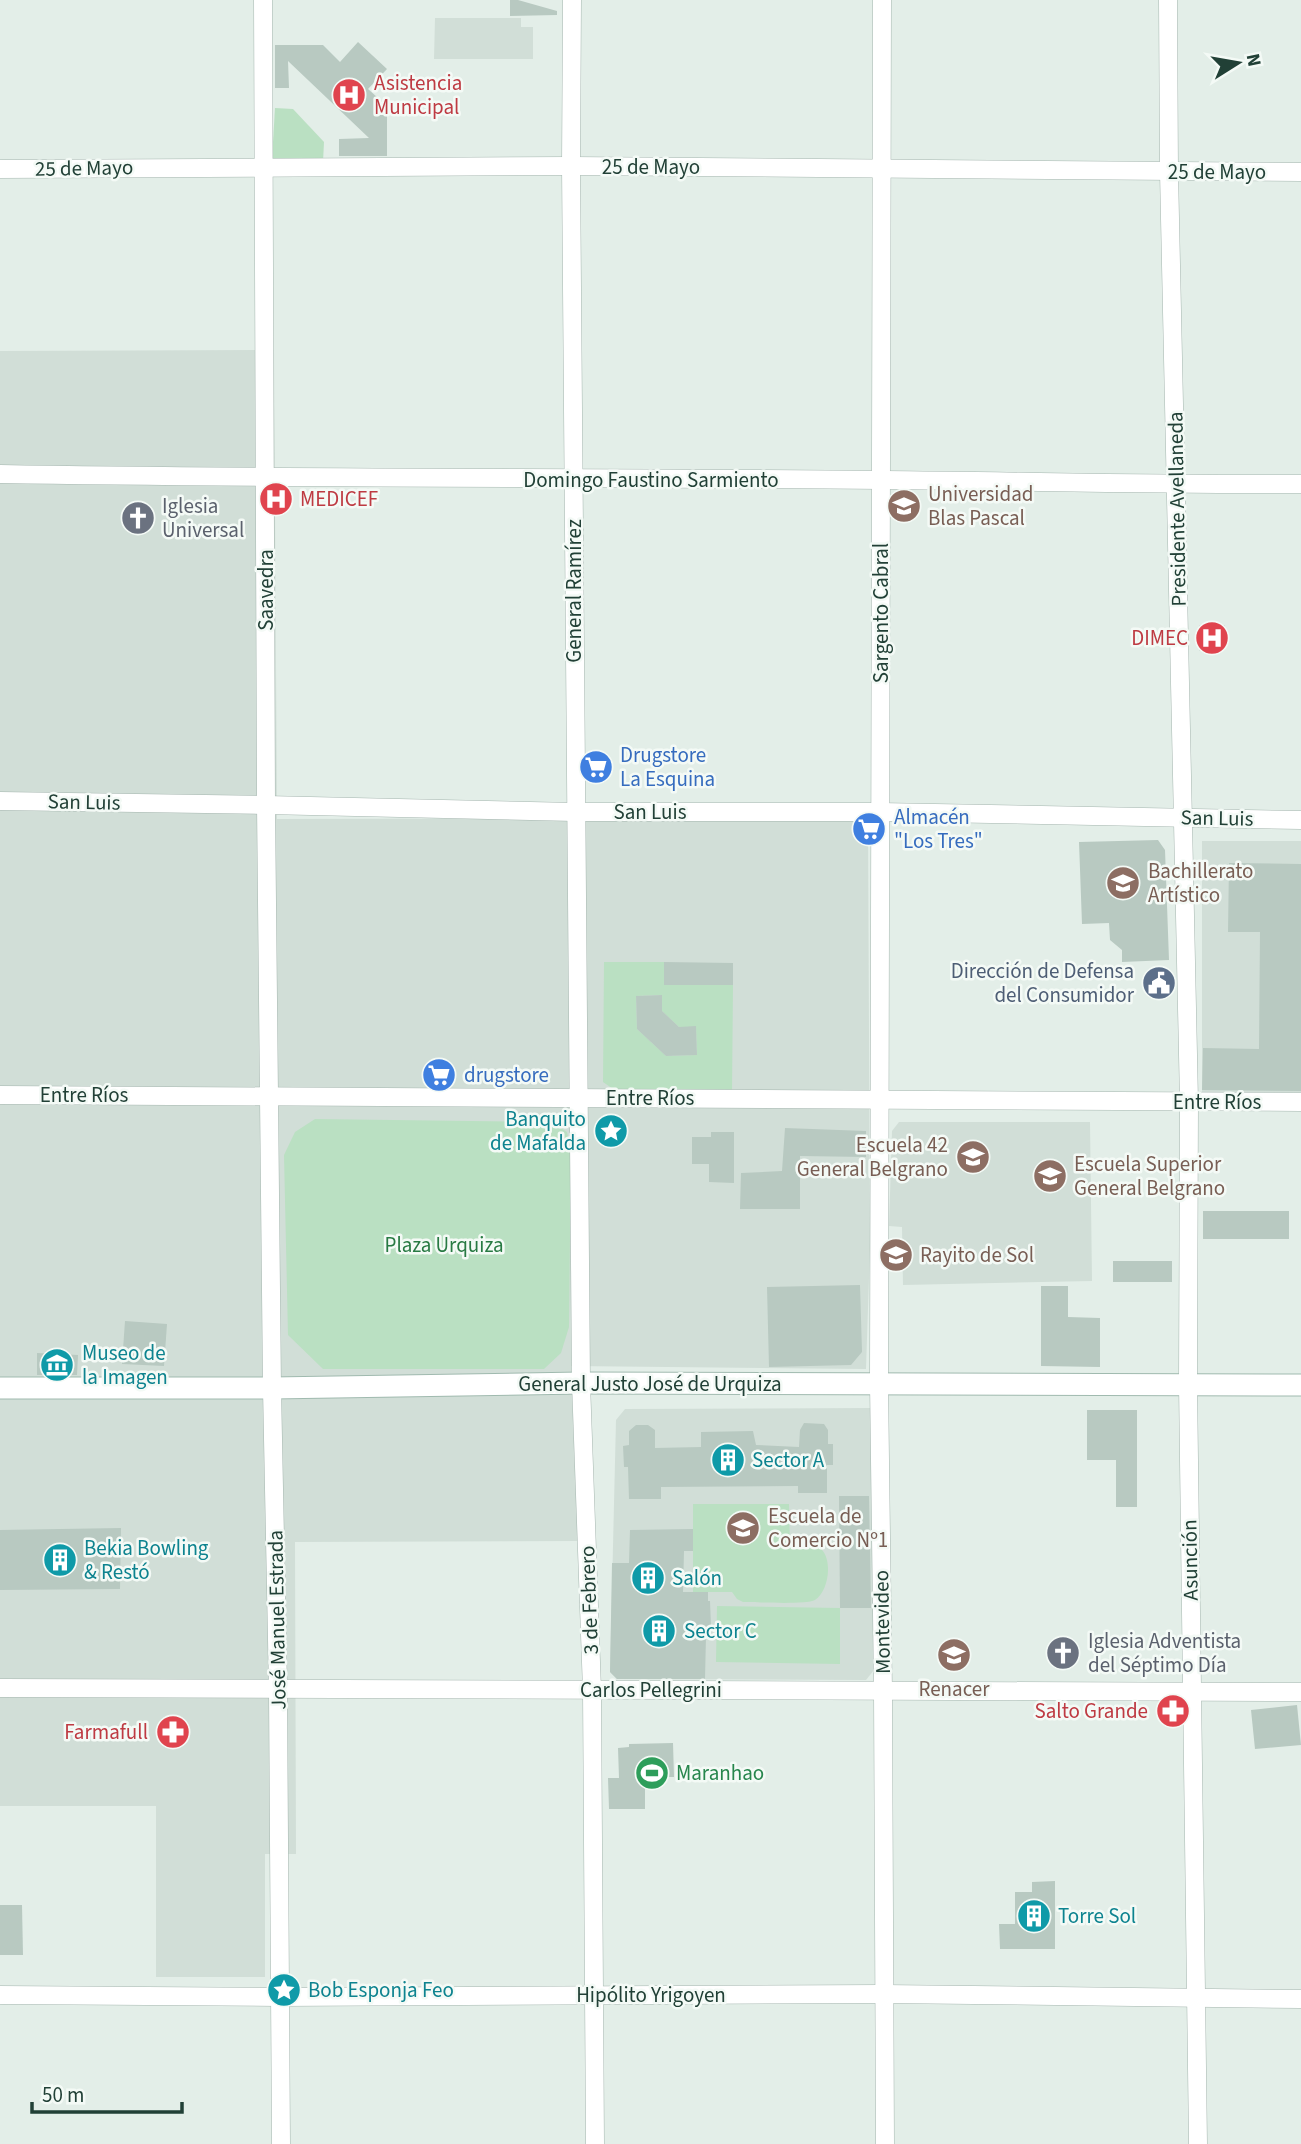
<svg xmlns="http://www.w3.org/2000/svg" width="1301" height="2144" viewBox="0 0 1301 2144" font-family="'Source Sans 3',sans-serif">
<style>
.built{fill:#d1ded7}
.green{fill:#bae0c2;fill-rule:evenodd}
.building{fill:#b8c9c1}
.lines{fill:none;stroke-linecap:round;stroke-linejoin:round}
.street-casing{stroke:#a5b6af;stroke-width:19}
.secondary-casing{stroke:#a0baaf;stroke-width:23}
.street{stroke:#fff;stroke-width:18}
.secondary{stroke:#fff;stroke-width:21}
.labels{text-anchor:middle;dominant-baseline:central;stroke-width:5;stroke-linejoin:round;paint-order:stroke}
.health-label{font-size:21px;fill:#be3a42;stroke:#f4faf6;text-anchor:end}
.street-label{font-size:21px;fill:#214036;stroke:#f4faf6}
.education-label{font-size:21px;fill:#785e54;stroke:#f4faf6;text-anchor:start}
.worship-label{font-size:21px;fill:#5b616d;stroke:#f4faf6;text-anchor:start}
.shop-label{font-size:21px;fill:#366cbe;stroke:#f4faf6;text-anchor:start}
.service-label{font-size:21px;fill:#4e5e75;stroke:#f4faf6;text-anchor:end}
.culture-label{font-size:21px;fill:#0d838f;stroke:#f4faf6;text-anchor:start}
.park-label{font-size:21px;fill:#287a43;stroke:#f4faf6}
.leisure-label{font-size:21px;fill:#27864d;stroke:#f4faf6;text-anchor:start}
</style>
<rect width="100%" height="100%" fill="#e3eee8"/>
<!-- built -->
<g class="built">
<polygon points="435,18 521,18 521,27 533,27 533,59 434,59"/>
<polygon points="274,350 277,819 868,818 870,1248 866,1369 571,1366 578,1541 295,1542 296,1854 265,1854 265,1977 156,1977 156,1806 0,1806 0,351"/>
<polygon points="1199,625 1225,625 1225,650 1199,651"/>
<rect x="1202" y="841" width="99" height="251"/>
<polygon points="899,1122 1090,1122 1092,1281 903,1285 902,1227 889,1226 892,1131"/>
<polygon points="872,1408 874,1670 866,1680 617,1679 610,1672 616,1420 625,1409"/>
</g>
<!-- green -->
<g class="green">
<polygon points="275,108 293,109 324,142 323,162 272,159"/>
<path d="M604,962H664V981L670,985H733L732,1094L619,1093L603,1082ZM661,995L662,1011L679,1027H696L697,1055L666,1056L637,1029L636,996Z"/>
<polygon points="315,1119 552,1122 567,1132 571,1151 569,1327 561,1353 544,1369 323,1369 288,1335 284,1155 295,1132"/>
<path d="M693,1504H789L790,1547C798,1547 816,1543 822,1550C833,1562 828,1592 815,1600C805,1605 757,1602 743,1602L737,1599L732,1592H693Z"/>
<polygon points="717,1606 840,1608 840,1664 716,1662"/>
</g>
<!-- building -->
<g class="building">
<polygon points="510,0 518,0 557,11 557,15 510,16"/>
<polygon points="358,42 387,69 368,89 387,106 387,156 339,156 339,139 369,138 288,61 289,88 275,88 275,45 323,45 340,62"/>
<polygon points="1158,840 1165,850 1169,960 1122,962 1122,950 1110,940 1109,923 1082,924 1079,842"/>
<polygon points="1229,863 1301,864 1301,1091 1202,1090 1203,1048 1259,1049 1260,932 1228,932"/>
<polygon points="664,962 733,963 733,985 664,985"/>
<polygon points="662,995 662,1011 679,1027 696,1026 697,1055 666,1056 637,1029 636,996"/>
<polygon points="785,1128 866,1131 866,1157 800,1156 800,1209 740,1209 741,1173 782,1171"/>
<polygon points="711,1132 734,1132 734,1183 709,1182 709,1164 692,1164 692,1137 711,1137"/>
<rect x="1203" y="1211" width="86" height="28"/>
<rect x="1113" y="1261" width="59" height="21"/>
<polygon points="860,1285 862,1352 851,1365 769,1367 767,1287"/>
<polygon points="1041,1286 1068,1286 1068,1317 1100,1318 1100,1367 1041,1366"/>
<polygon points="125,1321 167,1324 164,1366 122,1364"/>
<polygon points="37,1353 78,1355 77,1375 37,1375"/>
<polygon points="1087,1410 1137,1410 1137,1507 1116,1507 1116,1460 1087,1460"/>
<polygon points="804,1423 824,1424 828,1430 828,1444 833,1444 833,1465 827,1465 827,1493 798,1493 798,1486 661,1487 661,1499 629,1499 628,1467 624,1467 623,1446 629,1445 629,1431 636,1425 648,1425 655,1430 655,1448 701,1447 701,1432 753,1431 756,1445 799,1447 800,1430"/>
<polygon points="839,1496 869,1496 871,1608 840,1608"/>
<polygon points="121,1528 120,1589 0,1590 0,1530"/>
<polygon points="693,1529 693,1551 684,1551 683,1592 708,1592 708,1601 710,1601 711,1627 707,1626 708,1636 706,1636 705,1679 617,1679 610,1672 612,1563 629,1563 630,1530"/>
<polygon points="1297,1705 1301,1745 1255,1749 1251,1710"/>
<polygon points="673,1743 674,1777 645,1777 645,1809 609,1809 608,1778 619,1778 618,1748 629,1747 629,1744"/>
<polygon points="1055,1881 1055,1949 1000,1949 999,1924 1015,1924 1015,1892 1032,1892 1032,1882"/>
<polygon points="0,1905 22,1905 23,1955 0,1955"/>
</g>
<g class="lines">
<!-- street casing -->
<g class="street-casing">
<g id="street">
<polyline points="263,0 266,805 272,1388 278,1689 281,2144"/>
<polyline points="572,0 571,166 581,1383 592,1690 595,2144"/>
<polyline points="882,0 879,1383 883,1691 885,2144"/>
<polyline points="1168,0 1169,172 1189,1101 1188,1384 1198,2144"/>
<polyline points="0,169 571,166 1301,172"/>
<path d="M0,474C294,479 588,477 883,480C1022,481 1161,485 1301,484"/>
<polyline points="0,801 266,805 575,812 880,812 1301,820"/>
<polyline points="0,1095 1301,1102"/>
<polyline points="0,1688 1301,1692"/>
<polyline points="0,1995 279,1997 883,1994 1301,1999"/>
</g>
</g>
<!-- secondary casing -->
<g class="secondary-casing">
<polyline id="secondary" points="0,1388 272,1388 581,1383 1301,1385"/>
</g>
<!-- street -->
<use href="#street" class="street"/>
<!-- secondary -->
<use href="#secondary" class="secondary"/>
</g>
<!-- icons -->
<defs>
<g id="hospital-disc" transform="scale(1.75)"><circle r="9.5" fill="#e0444e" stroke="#f4faf6"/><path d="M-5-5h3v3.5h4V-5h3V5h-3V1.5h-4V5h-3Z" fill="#fff"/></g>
<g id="university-disc" transform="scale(1.75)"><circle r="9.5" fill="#8d6e63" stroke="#f4faf6"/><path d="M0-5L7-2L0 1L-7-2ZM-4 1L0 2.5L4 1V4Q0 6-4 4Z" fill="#fff"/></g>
<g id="church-disc" transform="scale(1.75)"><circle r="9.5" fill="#6b7280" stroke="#f4faf6"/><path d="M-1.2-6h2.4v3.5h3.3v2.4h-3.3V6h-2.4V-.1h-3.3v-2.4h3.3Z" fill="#fff"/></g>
<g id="supermarket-disc" transform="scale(1.75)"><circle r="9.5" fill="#3f7fe0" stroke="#f4faf6"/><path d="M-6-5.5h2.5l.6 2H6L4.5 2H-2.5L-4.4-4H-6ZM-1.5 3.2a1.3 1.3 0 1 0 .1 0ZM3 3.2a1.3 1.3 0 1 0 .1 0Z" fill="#fff"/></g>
<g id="school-disc" transform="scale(1.75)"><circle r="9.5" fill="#8d6e63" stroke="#f4faf6"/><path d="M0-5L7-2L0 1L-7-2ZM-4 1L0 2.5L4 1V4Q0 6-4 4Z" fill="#fff"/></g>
<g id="civic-disc" transform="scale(1.75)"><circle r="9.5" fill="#5c6f8a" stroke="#f4faf6"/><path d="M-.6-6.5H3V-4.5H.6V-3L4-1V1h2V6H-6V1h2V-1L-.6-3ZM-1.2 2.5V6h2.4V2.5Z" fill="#fff"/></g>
<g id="sight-disc" transform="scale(1.75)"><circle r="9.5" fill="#0f9aa8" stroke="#f4faf6"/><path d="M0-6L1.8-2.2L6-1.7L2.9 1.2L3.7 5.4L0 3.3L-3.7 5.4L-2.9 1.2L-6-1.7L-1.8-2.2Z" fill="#fff"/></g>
<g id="museum-disc" transform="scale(1.75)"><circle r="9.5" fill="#0f9aa8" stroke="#f4faf6"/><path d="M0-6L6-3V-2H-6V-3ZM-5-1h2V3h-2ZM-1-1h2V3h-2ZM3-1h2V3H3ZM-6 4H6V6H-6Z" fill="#fff"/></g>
<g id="building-disc" transform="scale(1.75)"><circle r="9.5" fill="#0f9aa8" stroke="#f4faf6"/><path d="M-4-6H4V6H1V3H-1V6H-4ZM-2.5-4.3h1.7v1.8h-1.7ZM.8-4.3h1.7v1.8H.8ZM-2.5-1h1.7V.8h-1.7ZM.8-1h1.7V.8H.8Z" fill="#fff"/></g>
<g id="pharmacy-disc" transform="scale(1.75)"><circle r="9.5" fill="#e0444e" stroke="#f4faf6"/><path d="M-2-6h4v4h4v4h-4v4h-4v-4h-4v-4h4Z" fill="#fff"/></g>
<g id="stadium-disc" transform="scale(1.75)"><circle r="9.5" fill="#2e9e5b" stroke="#f4faf6"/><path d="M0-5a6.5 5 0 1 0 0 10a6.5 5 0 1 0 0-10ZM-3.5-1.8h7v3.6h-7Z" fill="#fff"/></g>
</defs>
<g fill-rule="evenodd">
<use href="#hospital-disc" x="349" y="95"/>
<use href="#hospital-disc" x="276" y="499"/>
<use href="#university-disc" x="904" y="506"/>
<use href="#church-disc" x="138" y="518"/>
<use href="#hospital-disc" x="1212" y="638"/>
<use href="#supermarket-disc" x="596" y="767"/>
<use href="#supermarket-disc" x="869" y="829"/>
<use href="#school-disc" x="1123" y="883"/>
<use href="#civic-disc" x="1159" y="983"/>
<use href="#supermarket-disc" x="439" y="1075"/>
<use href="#sight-disc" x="611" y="1131"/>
<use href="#school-disc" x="973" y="1157"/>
<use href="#university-disc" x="1050" y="1176"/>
<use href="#school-disc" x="896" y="1255"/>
<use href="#museum-disc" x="57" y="1365"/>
<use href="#building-disc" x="728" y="1460"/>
<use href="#school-disc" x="743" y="1528"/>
<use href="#building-disc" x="60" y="1560"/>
<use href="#building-disc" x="648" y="1578"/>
<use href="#building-disc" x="659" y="1631"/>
<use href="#church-disc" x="1063" y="1653"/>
<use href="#school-disc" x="954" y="1655"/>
<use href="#pharmacy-disc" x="1173" y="1711"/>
<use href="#pharmacy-disc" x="173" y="1732"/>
<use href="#stadium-disc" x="652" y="1773"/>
<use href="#building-disc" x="1034" y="1916"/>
<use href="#sight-disc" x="284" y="1990"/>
</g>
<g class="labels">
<!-- health labels -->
<g class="health-label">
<text x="374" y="83" text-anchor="start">Asistencia<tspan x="374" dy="24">Municipal</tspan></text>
<text x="300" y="499" text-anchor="start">MEDICEF</text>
<text x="1188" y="638">DIMEC</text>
<text x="1148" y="1711">Salto Grande</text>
<text x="148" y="1732">Farmafull</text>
</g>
<!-- street labels -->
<g class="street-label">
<text x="651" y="167">25 de Mayo</text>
<text transform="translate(84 168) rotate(-1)">25 de Mayo</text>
<text x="1217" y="172">25 de Mayo</text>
<text x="651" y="480">Domingo Faustino Sarmiento</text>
<text transform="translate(1177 509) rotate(-91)">Presidente Avellaneda</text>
<text transform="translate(266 590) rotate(-90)">Saavedra</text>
<text transform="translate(574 591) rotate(-90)">General Ramírez</text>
<text transform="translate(881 613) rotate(-90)">Sargento Cabral</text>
<text transform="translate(84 802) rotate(1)">San Luis</text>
<text x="650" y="812">San Luis</text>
<text transform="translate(1217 818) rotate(1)">San Luis</text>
<text x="84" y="1095">Entre Ríos</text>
<text x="650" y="1098">Entre Ríos</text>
<text x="1217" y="1102">Entre Ríos</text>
<text x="650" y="1384">General Justo José de Urquiza</text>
<text transform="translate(1190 1560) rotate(-91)">Asunción</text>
<text transform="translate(589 1600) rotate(-92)">3 de Febrero</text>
<text transform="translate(277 1620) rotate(-91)">José Manuel Estrada</text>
<text transform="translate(882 1622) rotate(-91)">Montevideo</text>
<text x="651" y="1690">Carlos Pellegrini</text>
<text x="651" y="1995">Hipólito Yrigoyen</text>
</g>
<!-- education labels -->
<g class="education-label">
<text x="928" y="494">Universidad<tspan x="928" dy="24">Blas Pascal</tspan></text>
<text x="1148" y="871">Bachillerato<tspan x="1148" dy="24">Artístico</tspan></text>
<text x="948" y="1145" text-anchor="end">Escuela 42<tspan x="948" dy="24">General Belgrano</tspan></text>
<text x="1074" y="1164">Escuela Superior<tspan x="1074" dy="24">General Belgrano</tspan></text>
<text x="920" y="1255">Rayito de Sol</text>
<text x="768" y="1516">Escuela de<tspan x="768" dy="24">Comercio Nº1</tspan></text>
<text x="954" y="1689" text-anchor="middle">Renacer</text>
</g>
<!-- worship labels -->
<g class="worship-label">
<text x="162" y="506">Iglesia<tspan x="162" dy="24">Universal</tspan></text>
<text x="1088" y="1641">Iglesia Adventista<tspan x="1088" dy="24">del Séptimo Día</tspan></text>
</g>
<!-- shop labels -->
<g class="shop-label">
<text x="620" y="755">Drugstore<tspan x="620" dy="24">La Esquina</tspan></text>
<text x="894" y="817">Almacén<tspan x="894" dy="24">"Los Tres"</tspan></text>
<text x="464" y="1075">drugstore</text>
</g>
<!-- service labels -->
<g class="service-label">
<text x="1134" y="971">Dirección de Defensa<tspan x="1134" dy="24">del Consumidor</tspan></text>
</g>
<!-- culture labels -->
<g class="culture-label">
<text x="586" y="1119" text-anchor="end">Banquito<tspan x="586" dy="24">de Mafalda</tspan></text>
<text x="82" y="1353">Museo de<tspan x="82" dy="24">la Imagen</tspan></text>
<text x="752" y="1460">Sector A</text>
<text x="84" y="1548">Bekia Bowling<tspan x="84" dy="24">&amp; Restó</tspan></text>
<text x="672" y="1578">Salón</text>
<text x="684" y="1631">Sector C</text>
<text x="1058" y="1916">Torre Sol</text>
<text x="308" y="1990">Bob Esponja Feo</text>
</g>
<!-- park labels -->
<g class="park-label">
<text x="444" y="1245">Plaza Urquiza</text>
</g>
<!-- leisure labels -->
<g class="leisure-label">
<text x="676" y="1773">Maranhao</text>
</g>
</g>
<!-- north arrow -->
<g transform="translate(1238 63) rotate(79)" stroke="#f4faf6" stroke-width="5" paint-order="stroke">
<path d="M0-5L12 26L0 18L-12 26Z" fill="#214036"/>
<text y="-10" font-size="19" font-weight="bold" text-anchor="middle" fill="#214036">N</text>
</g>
<!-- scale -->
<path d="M32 2102v10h150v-10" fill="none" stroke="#214036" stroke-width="3.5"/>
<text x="42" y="2102" font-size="21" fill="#214036" stroke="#f4faf6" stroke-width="5" paint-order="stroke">50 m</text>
</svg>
